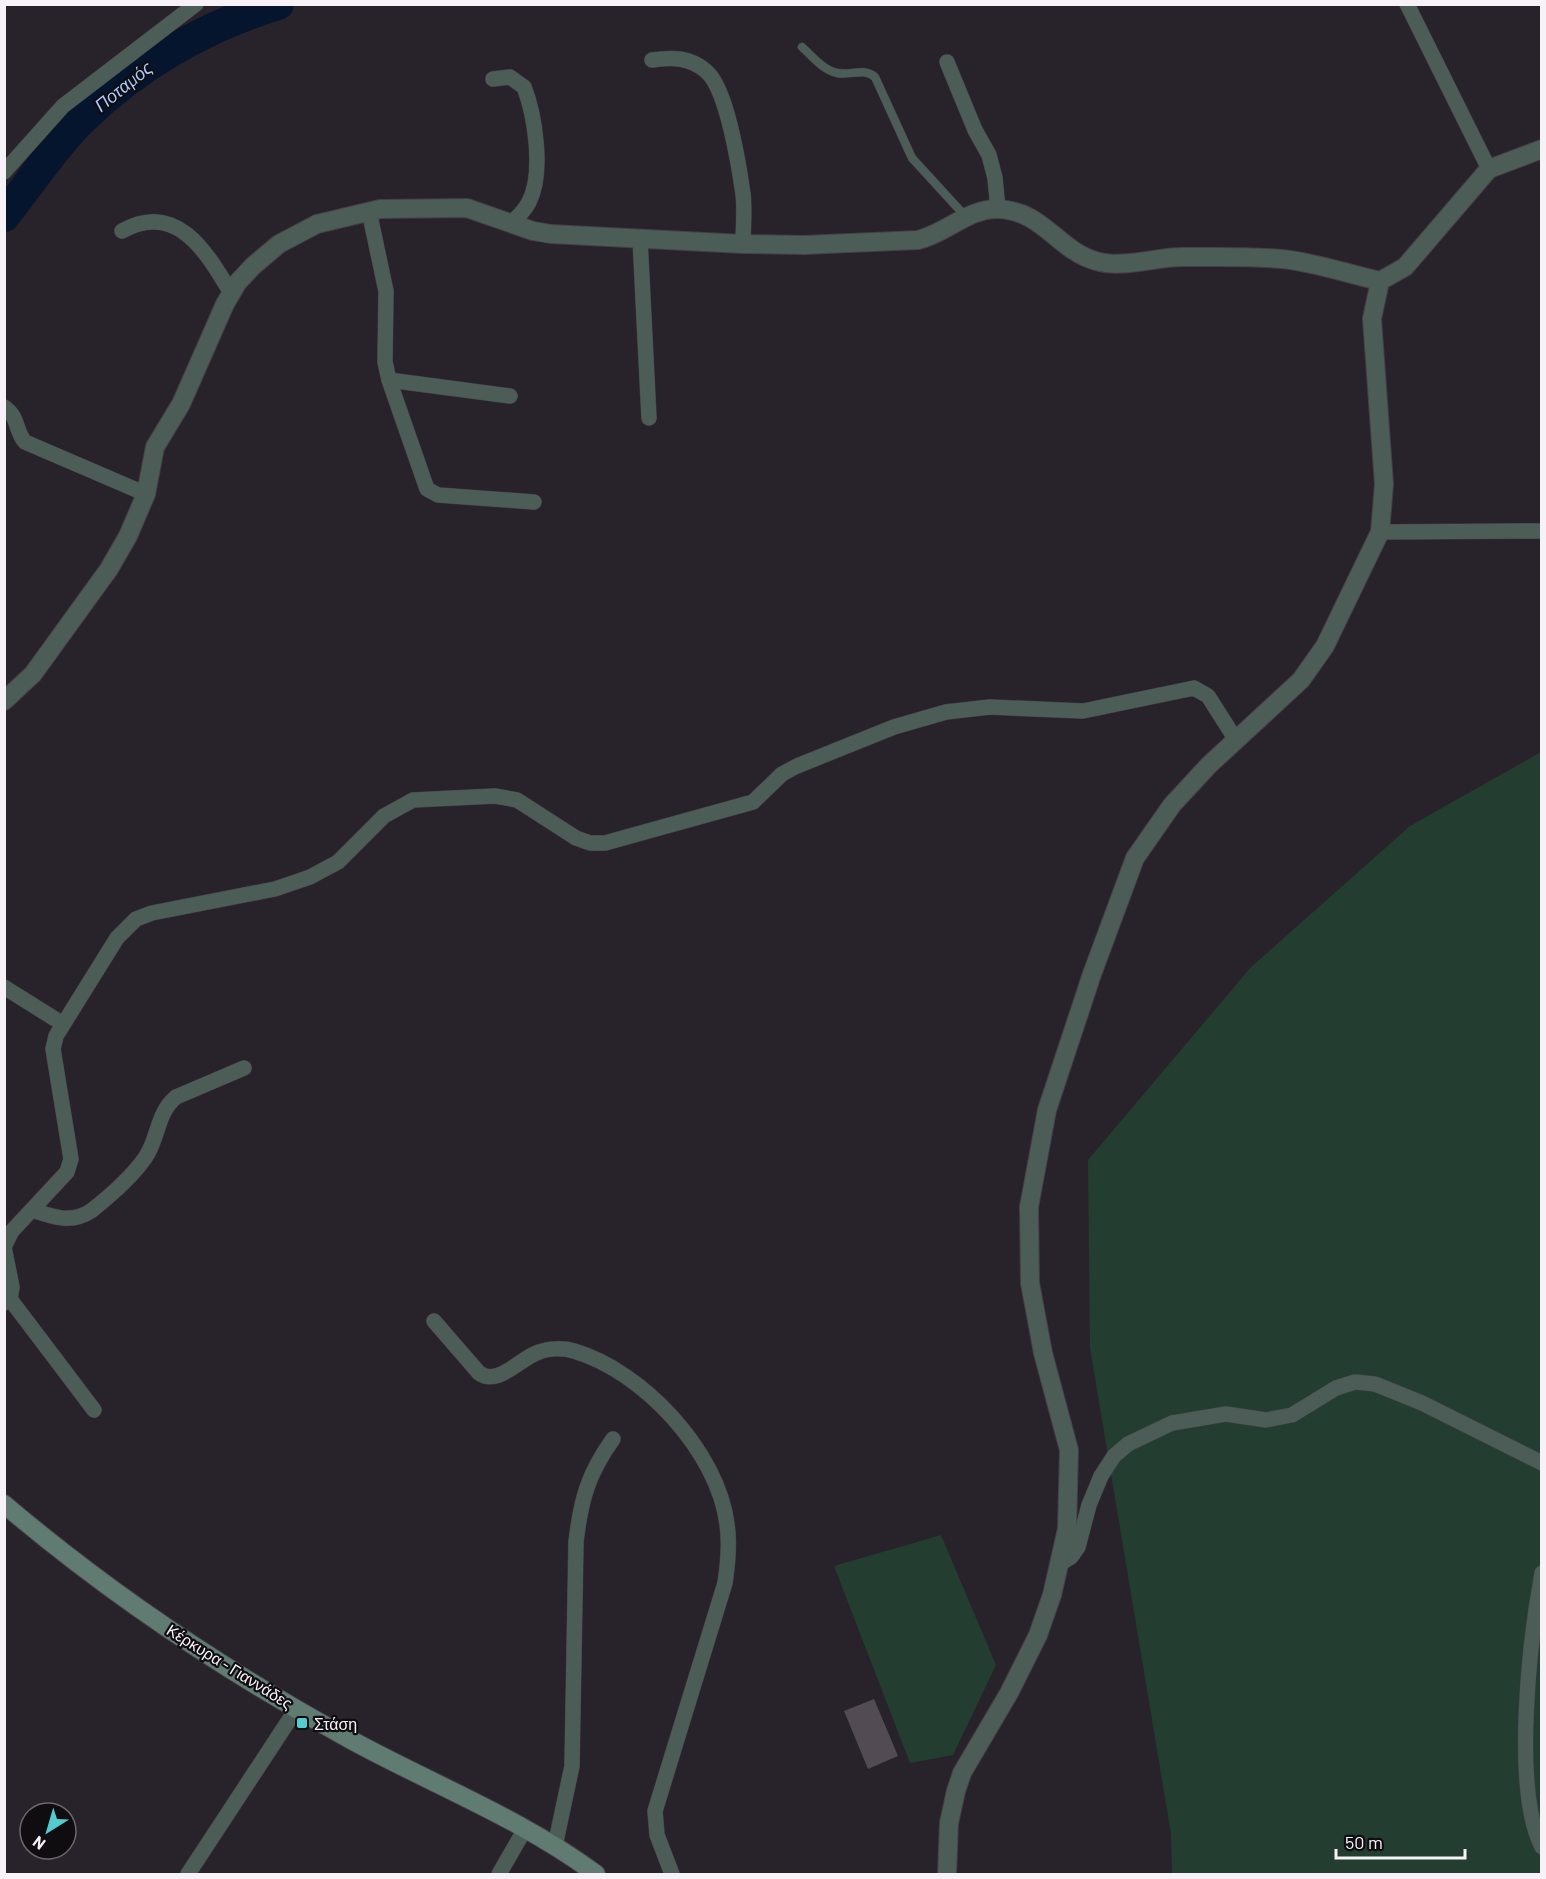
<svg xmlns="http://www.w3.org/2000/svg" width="1546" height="1879" viewBox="0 0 1546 1879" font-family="Barlow,sans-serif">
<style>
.green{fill:#233d31}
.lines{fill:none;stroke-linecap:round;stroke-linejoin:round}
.river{stroke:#05152d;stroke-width:32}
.building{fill:#524b54}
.service-casing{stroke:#453f47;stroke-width:9}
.minor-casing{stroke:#453f47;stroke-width:16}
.tertiary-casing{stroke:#453f47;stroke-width:20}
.secondary-casing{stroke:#453f47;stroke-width:20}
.service{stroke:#4b5d56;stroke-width:8}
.minor{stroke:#4b5d56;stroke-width:15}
.tertiary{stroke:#4b5d56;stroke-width:18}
.secondary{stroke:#607c72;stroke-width:18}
.poi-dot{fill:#52ccd0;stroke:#0f0d10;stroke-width:2}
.labels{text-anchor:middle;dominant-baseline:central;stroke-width:4.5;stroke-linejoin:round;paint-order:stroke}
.street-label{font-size:16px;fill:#f7f2f8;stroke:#0f0d10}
.poi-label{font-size:16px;fill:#f7f2f8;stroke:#0f0d10;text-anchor:start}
.water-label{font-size:18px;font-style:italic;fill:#a6c9fe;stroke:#0f0d10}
</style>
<rect width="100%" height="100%" fill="#28222a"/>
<!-- green -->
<g class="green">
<polygon points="1541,752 1541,1874 1172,1874 1171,1834 1090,1348 1088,1160 1251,967 1410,826"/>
<polygon points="941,1535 996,1665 953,1755 910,1763 834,1566"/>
</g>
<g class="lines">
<!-- river -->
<path class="river" d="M4,216C28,186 55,145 82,119C136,66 205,26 278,4"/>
</g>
<!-- building -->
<polygon class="building" points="874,1699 898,1756 868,1769 844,1711"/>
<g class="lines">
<!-- service casing -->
<g class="service-casing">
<path id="service" d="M802,47C812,56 823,70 837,73C850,76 863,67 875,77L912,158L966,217"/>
</g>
<!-- minor casing -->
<g class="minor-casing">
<g id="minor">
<polyline points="1407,4 1489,169"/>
<path d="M652,60C672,57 691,57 707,72C727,90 739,166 743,194C745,210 743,228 743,244"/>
<polyline points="947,62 975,130 989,155 995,178 998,209"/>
<path d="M493,79L510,77L524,87C535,115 544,173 529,202C525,210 518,217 511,223"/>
<polyline points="4,172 63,106 196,4"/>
<polyline points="369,211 386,291 385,362 389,380 427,489 438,495 534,502"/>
<path d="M122,231C177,200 207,253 231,293"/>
<polyline points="640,239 649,418"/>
<polyline points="389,380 510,396"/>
<path d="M4,407C20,418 14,429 25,442L146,494"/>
<polyline points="1380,532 1542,531"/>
<polyline points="4,987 63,1024"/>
<path d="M32,1210C53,1217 71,1224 91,1211C110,1196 131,1178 145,1158C159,1138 156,1114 176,1097L244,1068"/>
<polyline points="4,1247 12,1231 67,1172 71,1159 53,1049 56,1036 117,938 136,919 152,913 275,889 310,877 338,862 384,816 413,800 495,796 517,800 576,838 590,843 605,843 753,802 782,774 797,766 894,727 946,712 990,707 1083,711 1194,688 1208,696 1236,740"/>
<polyline points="4,1247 12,1287 10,1299 4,1303"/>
<polyline points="10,1299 94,1410"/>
<path d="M434,1321L479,1373C498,1387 520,1358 539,1352C549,1348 564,1348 574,1351C643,1371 718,1452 727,1524C730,1544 728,1563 725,1583L655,1811L657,1835L672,1874"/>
<polyline points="1061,1563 1071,1557 1078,1547 1089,1505 1101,1476 1114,1456 1128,1444 1172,1423 1226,1414 1266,1420 1292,1415 1336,1388 1355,1382 1375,1384 1422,1403 1542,1463"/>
<path d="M1542,1573C1530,1638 1512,1789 1542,1847"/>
<path d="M555,1846L572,1766L576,1542C581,1499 588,1474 613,1439"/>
<polyline points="188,1874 297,1708"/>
<polyline points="499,1874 525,1829"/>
</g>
</g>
<!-- tertiary casing -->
<g class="tertiary-casing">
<g id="tertiary">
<path d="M4,701L33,674L109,569L128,536L146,494L155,447L181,404L225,304L238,282L253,266L279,244L317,224L380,209L467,208L533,231L551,234L743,244L804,245L918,240C947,233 967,209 997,209C1043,210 1057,250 1096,261C1122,269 1155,257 1182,257C1215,257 1249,256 1282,259C1314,262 1348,274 1380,281L1405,267L1489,169L1542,149"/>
<polyline points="947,1874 949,1823 956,1791 962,1773 1009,1693 1038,1635 1052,1595 1067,1529 1069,1450 1043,1353 1030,1283 1029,1207 1047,1110 1092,974 1135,858 1172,805 1209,765 1301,680 1325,646 1380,532 1384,484 1372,319 1380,281"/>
</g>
</g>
<!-- secondary casing -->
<g class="secondary-casing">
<path id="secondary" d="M4,1504C111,1595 230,1674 353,1741C434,1785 522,1819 596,1874"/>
</g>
<!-- service -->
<use href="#service" class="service"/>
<!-- minor -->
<use href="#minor" class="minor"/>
<!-- tertiary -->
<use href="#tertiary" class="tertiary"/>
<!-- secondary -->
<use href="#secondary" class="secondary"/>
</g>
<!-- markers -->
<rect class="poi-dot" x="296" y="1717" width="12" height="12" rx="3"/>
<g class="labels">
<!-- street labels -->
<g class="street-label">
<text transform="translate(230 1666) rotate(32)">Κέρκυρα - Γιαννάδες</text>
</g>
<!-- poi labels -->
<g class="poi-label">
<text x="314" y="1723">Στάση</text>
</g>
<!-- water labels -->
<g class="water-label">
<text transform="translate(123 86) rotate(-39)">Ποταμός</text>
</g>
</g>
<!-- border -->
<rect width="1546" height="1879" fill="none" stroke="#f7f2f8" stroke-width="12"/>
<!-- north arrow -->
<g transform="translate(48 1831) rotate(217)"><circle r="28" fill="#0f0d10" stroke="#6c696d" stroke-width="1.5"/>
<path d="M0-4.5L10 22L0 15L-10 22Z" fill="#52ccd0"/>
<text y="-9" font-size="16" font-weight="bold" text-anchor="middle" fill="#f7f2f8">N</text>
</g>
<!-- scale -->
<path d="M1336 1849v9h129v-9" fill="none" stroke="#f7f2f8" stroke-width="3"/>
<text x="1345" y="1849" font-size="18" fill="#f7f2f8" stroke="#0f0d10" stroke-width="4.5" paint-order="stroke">50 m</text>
</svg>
